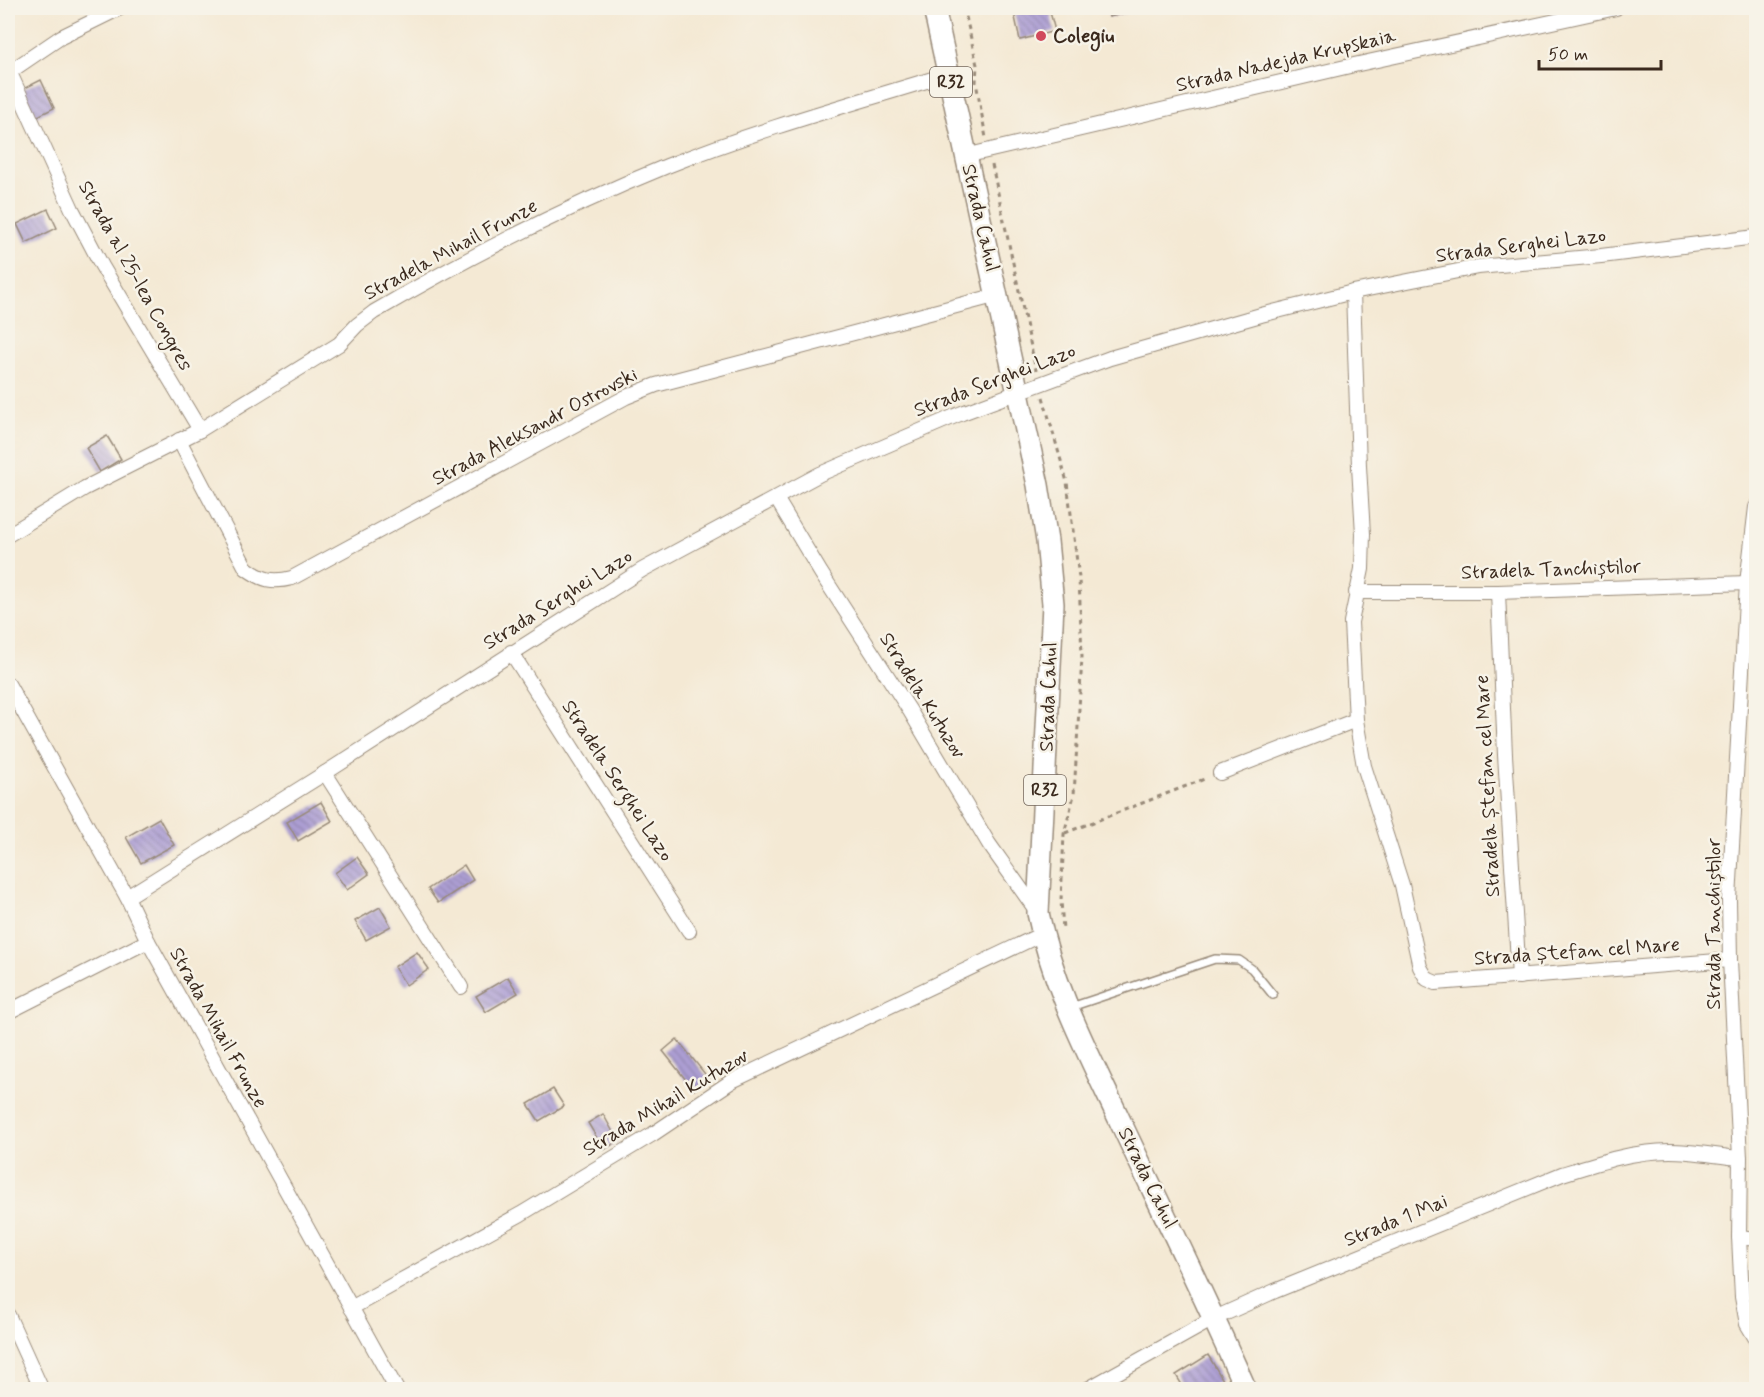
<svg xmlns="http://www.w3.org/2000/svg" width="1764" height="1397" viewBox="0 0 1764 1397" font-family="Mynerve,sans-serif">
<style>
.building{fill:url(#building-back-hatch)}
.lines{fill:none;stroke-linecap:round;stroke-linejoin:round}
.service-casing{stroke:#988a79;stroke-width:10}
.minor-casing{stroke:#988a79;stroke-width:16}
.primary-casing{stroke:#988a79;stroke-width:24}
.path{stroke:#988a79;stroke-width:3;stroke-dasharray:4.5 4.5;stroke-linecap:butt}
.service{stroke:#fff;stroke-width:7}
.minor{stroke:#fff;stroke-width:14}
.primary{stroke:#fff;stroke-width:21}
.poi-dot{fill:#d1495b;stroke:#f7f3e8;stroke-width:2}
.labels{text-anchor:middle;dominant-baseline:central;stroke-width:5;stroke-linejoin:round;paint-order:stroke}
.shield{fill:#f7f3e8;stroke:#73665b;stroke-width:1.5}
.shield-label{font-size:18px;font-weight:bold;fill:#3b2a1e}
.poi-label{font-size:20px;font-weight:bold;fill:#3b2a1e;stroke:#f7f3e8;text-anchor:start}
.street-label{font-size:20px;fill:#3b2a1e;stroke:#f7f3e8}
</style>
<defs>
<pattern id="building-back-hatch" width="6" height="6" patternUnits="userSpaceOnUse" patternTransform="scale(1.5)"><rect width="6" height="6" fill="#ad9fd4"/><path d="M-1 5l2 2M0 0l6 6M5-1l2 2" fill="none" stroke="#8e82ab"/></pattern>
</defs>
<rect width="100%" height="100%" fill="#f7f3e8"/>
<filter id="ink" filterUnits="userSpaceOnUse"><feTurbulence type="fractalNoise" baseFrequency=".0167" numOctaves="2"/><feDisplacementMap in="SourceGraphic" scale="12" xChannelSelector="R" yChannelSelector="G"/><feConvolveMatrix kernelMatrix="1 2 1 2 8 2 1 2 1" color-interpolation-filters="sRGB"/></filter>
<filter id="wash" filterUnits="userSpaceOnUse"><feTurbulence type="fractalNoise" baseFrequency=".008" numOctaves="4" result="noise"/><feDisplacementMap in="SourceGraphic" scale="24" xChannelSelector="R" yChannelSelector="G"/><feGaussianBlur stdDeviation="1.35" result="paint"/><feColorMatrix in="noise" values="0 0 0 0 0 0 0 0 0 0 0 0 0 0 0 0 0 1.4 0 .05"/><feComposite in="paint" operator="in"/></filter>
<g filter="url(#wash)">
<rect width="100%" height="100%" fill="#f4e9d4"/>
<g id="blocks">
<!-- building -->
<g class="building">
<polygon points="1013,8 1049,8 1055,31 1020,40"/>
<polygon points="1107,8 1145,8 1109,17"/>
<polygon points="41,80 54,108 34,118 21,90"/>
<polygon points="48,209 57,228 26,243 17,224"/>
<polygon points="107,436 121,459 100,472 86,448"/>
<polygon points="321,802 332,821 298,841 287,822"/>
<polygon points="159,818 174,845 141,863 126,837"/>
<polygon points="357,857 369,874 347,890 335,873"/>
<polygon points="464,865 473,880 438,903 428,889"/>
<polygon points="380,907 391,926 366,940 355,921"/>
<polygon points="417,952 429,969 406,985 394,967"/>
<polygon points="508,977 518,993 486,1012 476,996"/>
<polygon points="677,1039 709,1079 694,1090 663,1051"/>
<polygon points="553,1089 564,1106 539,1121 528,1104"/>
<polygon points="603,1114 618,1141 604,1150 588,1123"/>
<polygon points="1208,1355 1223,1380 1209,1390 1185,1390 1176,1375"/>
</g>
</g>
</g>
<g filter="url(#ink)">
<use href="#blocks" fill-opacity="0" stroke="#988a79" stroke-width="1.5"/>
<g class="lines">
<!-- service casing -->
<g class="service-casing">
<polyline id="service" points="1071,1007 1215,959 1239,960 1252,969 1273,995"/>
</g>
<!-- minor casing -->
<g class="minor-casing">
<g id="minor">
<polyline points="8,73 61,37 120,8"/>
<polyline points="10,73 72,209 102,266 200,430"/>
<polyline points="965,156 1354,65 1616,8"/>
<polyline points="1353,292 1359,466 1363,534 1362,569 1351,622 1356,720 1364,766 1402,885 1420,967 1427,979 1436,983 1730,960"/>
<path d="M179,440L246,568C262,580 273,583 292,578L626,397L656,385L998,295"/>
<polyline points="776,498 821,573 910,711 989,844 1038,913"/>
<polyline points="1756,507 1747,583 1729,899 1730,960 1740,1158 1739,1237 1742,1297 1747,1324 1756,1339"/>
<path d="M8,535L85,488L200,430L339,344L357,325L374,312C468,257 566,207 667,166C759,129 855,103 949,74"/>
<polyline points="1356,592 1498,592 1747,583"/>
<polyline points="1498,592 1505,755 1519,977"/>
<polyline points="511,652 689,931"/>
<polyline points="8,684 127,897 148,941 397,1390"/>
<polyline points="325,773 461,987"/>
<polyline points="1220,773 1356,720"/>
<polyline points="127,897 325,773 642,570 820,474 962,413 1110,358 1261,315 1353,292 1478,267 1601,256 1756,237"/>
<polyline points="8,1012 148,941"/>
<polyline points="1739,1237 1756,1239"/>
<polyline points="351,1308 521,1214 653,1134 732,1081 1042,934"/>
<polyline points="8,1315 42,1390"/>
<path d="M1086,1390L1215,1318L1275,1291L1562,1174C1597,1163 1633,1151 1670,1151C1693,1151 1717,1156 1740,1158"/>
</g>
</g>
<!-- primary casing -->
<g class="primary-casing">
<path id="primary" d="M934,8L1038,485L1047,541L1053,604L1038,913C1053,987 1088,1053 1120,1121C1162,1210 1206,1299 1246,1390"/>
</g>
<!-- path -->
<g class="path">
<polyline points="964,8 977,65 976,82 986,138"/>
<polyline points="992,165 1036,370"/>
<polyline points="1043,397 1067,482 1079,578 1082,657 1074,795 1064,834 1061,900 1063,930"/>
<polyline points="1065,833 1207,778"/>
</g>
<!-- service -->
<use href="#service" class="service"/>
<!-- minor -->
<use href="#minor" class="minor"/>
<!-- primary -->
<use href="#primary" class="primary"/>
</g>
</g>
<!-- markers -->
<circle class="poi-dot" cx="1041" cy="36" r="6"/>
<g class="labels">
<!-- shield labels -->
<g class="shield">
<rect x="930" y="67" width="42" height="30" rx="4.5"/>
<rect x="1024" y="775" width="42" height="30" rx="4.5"/>
</g>
<g class="shield-label">
<text x="951" y="82">R32</text>
<text x="1045" y="790">R32</text>
</g>
<!-- poi labels -->
<g class="poi-label">
<text x="1053" y="36">Colegiu</text>
</g>
<!-- street labels -->
<g class="street-label">
<text transform="translate(1286 61) rotate(-13)">Strada Nadejda Krupskaia</text>
<text transform="translate(980 218) rotate(77)">Strada Cahul</text>
<text transform="translate(1521 246) rotate(-7)">Strada Serghei Lazo</text>
<text transform="translate(451 250) rotate(-28)">Stradela Mihail Frunze</text>
<text transform="translate(135 276) rotate(61)">Strada al 25-lea Congres</text>
<text transform="translate(995 381) rotate(-21)">Strada Serghei Lazo</text>
<text transform="translate(535 427) rotate(-28)">Strada Aleksandr Ostrovski</text>
<text transform="translate(1551 570) rotate(-2)">Stradela Tanchiștilor</text>
<text transform="translate(558 600) rotate(-32)">Strada Serghei Lazo</text>
<text transform="translate(922 696) rotate(58)">Stradela Kutuzov</text>
<text transform="translate(1049 697) rotate(-88)">Strada Cahul</text>
<text transform="translate(617 781) rotate(57)">Stradela Serghei Lazo</text>
<text transform="translate(1488 786) rotate(-93)">Stradela Ștefan cel Mare</text>
<text transform="translate(1714 924) rotate(-90)">Strada Tanchiștilor</text>
<text transform="translate(1577 952) rotate(-4)">Strada Ștefan cel Mare</text>
<text transform="translate(218 1028) rotate(61)">Strada Mihail Frunze</text>
<text transform="translate(666 1103) rotate(-31)">Strada Mihail Kutuzov</text>
<text transform="translate(1147 1178) rotate(64)">Strada Cahul</text>
<text transform="translate(1396 1221) rotate(-22)">Strada 1 Mai</text>
</g>
</g>
<!-- margin -->
<rect width="1764" height="1397" fill="none" stroke="#f7f3e8" stroke-width="30"/>
<!-- scale -->
<path d="M1539 60v9h122v-9" fill="none" stroke="#3b2a1e" stroke-width="3"/>
<text x="1548" y="60" font-size="18" fill="#3b2a1e" stroke="#f7f3e8" stroke-width="4.5" paint-order="stroke">50 m</text>
</svg>
